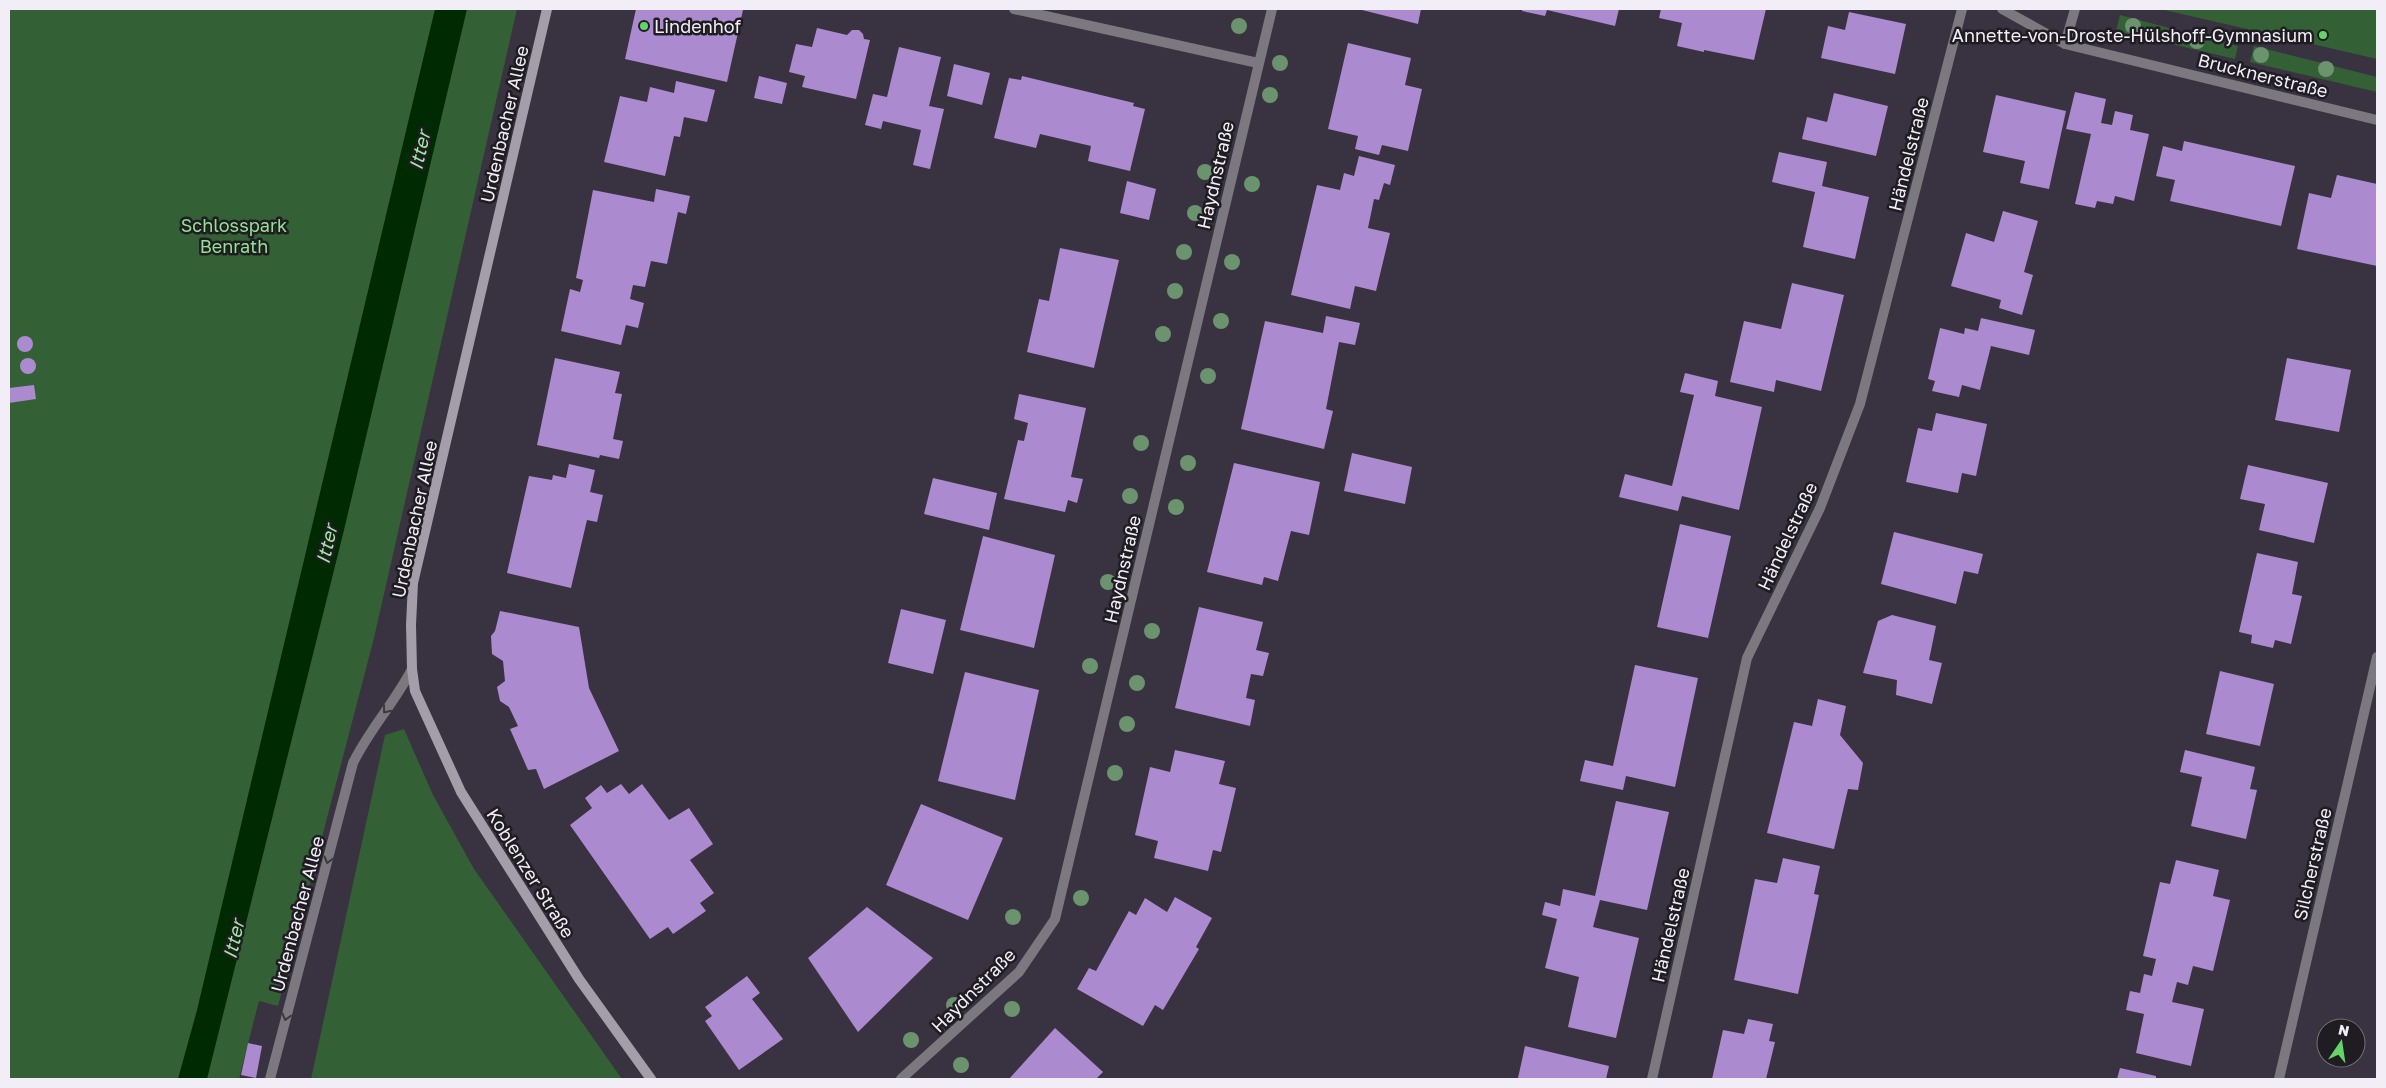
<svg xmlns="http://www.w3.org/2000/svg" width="2386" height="1088" viewBox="0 0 2386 1088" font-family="'Golos Text',sans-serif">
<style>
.green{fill:#336034}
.water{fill:#002b02}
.building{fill:#ac8acf}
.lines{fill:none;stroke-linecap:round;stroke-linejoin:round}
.minor{stroke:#7c787f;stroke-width:10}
.secondary{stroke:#a39ea9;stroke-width:10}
.tree{fill:#6a936e}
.oneway{stroke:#3b383e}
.poi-dot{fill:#64d468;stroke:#1f1c22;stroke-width:2}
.labels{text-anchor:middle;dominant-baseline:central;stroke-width:5;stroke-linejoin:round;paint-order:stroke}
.poi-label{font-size:18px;fill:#f2eef7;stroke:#1f1c22;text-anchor:start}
.street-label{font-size:18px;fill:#f2eef7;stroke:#1f1c22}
.park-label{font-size:18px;fill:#93e293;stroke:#1f1c22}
.water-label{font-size:19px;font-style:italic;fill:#9beb9b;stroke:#1f1c22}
</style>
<rect width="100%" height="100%" fill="#393240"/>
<!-- green -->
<g class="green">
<polygon points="9,9 517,9 374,638 278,1006 259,1001 239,1079 9,1079"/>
<polygon points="2160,9 2377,9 2377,59"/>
<polygon points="2120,15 2238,46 2235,59 2116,31"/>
<polygon points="2254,46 2377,77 2377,92 2250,62"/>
<polygon points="404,729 433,795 474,869 622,1079 311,1079 385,735"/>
</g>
<!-- water -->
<polygon class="water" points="435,9 467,9 344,530 207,1079 178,1079 197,1010"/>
<!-- building -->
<g class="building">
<polygon points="636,9 743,10 727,82 625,59"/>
<polygon points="1358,9 1421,9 1418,24"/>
<polygon points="1522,9 1619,9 1615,26 1547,10 1545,16 1522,11"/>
<polygon points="1661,9 1766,9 1754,60 1704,50 1704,52 1677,46 1682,23 1659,18"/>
<polygon points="1849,12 1906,24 1895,74 1821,58 1828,26 1845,30"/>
<polygon points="817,28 847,35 852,30 859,30 863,34 864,39 870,40 856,99 802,87 805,76 789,72 796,44 812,47"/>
<polygon points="1348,43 1411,58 1405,85 1422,89 1408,151 1382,145 1379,155 1355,149 1358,136 1328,129"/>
<polygon points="899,47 941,57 929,106 944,109 930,169 913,165 921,130 883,121 881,129 865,125 873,94 887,97"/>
<polygon points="954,64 990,73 982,105 947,96"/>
<polygon points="759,76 787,83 782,104 754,98"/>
<polygon points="1022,76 1134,103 1133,106 1145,109 1130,171 1088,161 1091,146 1040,134 1036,148 994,138 1009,78 1021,80"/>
<polygon points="676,81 715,90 707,122 684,117 680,137 674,136 665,176 604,162 620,96 647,102 650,87 674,93"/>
<polygon points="2075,92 2106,99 2101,123 2112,125 2115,111 2133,115 2130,130 2149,134 2134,201 2115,196 2113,204 2097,201 2095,208 2075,204 2091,134 2066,129"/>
<polygon points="1834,93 1888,106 1876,156 1802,139 1807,117 1827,122"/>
<polygon points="1996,95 2066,111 2049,189 2020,183 2025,161 1983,152"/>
<polygon points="2184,141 2295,166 2281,226 2170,201 2175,180 2156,176 2163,146 2182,151"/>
<polygon points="1779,152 1827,162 1822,186 1869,197 1855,259 1803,247 1815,192 1772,182"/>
<polygon points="1359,156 1395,165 1390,185 1384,183 1379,200 1374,199 1368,228 1390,233 1376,291 1355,286 1350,309 1291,295 1317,185 1340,190 1344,173 1354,176"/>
<polygon points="2337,175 2377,184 2377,266 2297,249 2309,193 2331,198"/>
<polygon points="1127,181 1156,189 1149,220 1120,213"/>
<polygon points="656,189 690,196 686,214 678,212 667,264 651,261 645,287 633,285 630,299 644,303 638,328 626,325 621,345 561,331 570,289 580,292 583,280 576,278 593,190 654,202"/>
<polygon points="2003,211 2038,221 2024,272 2033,275 2022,315 1999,308 2001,300 1951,286 1966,233 1994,242"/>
<polygon points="1060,248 1119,260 1094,368 1027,352 1039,299 1049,301"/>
<polygon points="1792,283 1844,295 1821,391 1776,380 1774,392 1730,382 1744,321 1781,329"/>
<polygon points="1326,316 1360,323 1355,345 1339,342 1326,409 1333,411 1324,449 1241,429 1265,321 1323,333"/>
<polygon points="1981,318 2035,330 2029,355 1991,346 1980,390 1962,385 1959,397 1932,391 1935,381 1928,379 1940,328 1964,334 1965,328 1978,331"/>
<circle cx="25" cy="344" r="8"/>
<circle cx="28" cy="366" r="8"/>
<polygon points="555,358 620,372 615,393 622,394 613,439 623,441 619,459 600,455 599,458 537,445"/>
<polygon points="2287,358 2351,370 2339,432 2275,420"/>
<polygon points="1685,373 1718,381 1715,396 1762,407 1739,510 1682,496 1678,511 1619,497 1625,474 1672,486 1694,395 1680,392"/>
<polygon points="34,385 36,399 9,403 9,388"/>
<polygon points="1019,394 1086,408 1071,477 1083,479 1077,503 1068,500 1065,512 1004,499 1018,440 1024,441 1028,423 1014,419"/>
<polygon points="1936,413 1987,424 1976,476 1962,473 1958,493 1906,482 1918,428 1932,431"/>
<polygon points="1352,453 1412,467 1405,504 1344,491"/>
<polygon points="1234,463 1320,482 1309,535 1291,531 1278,581 1264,577 1262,585 1207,572"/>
<polygon points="569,464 595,470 590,492 603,495 597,522 587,520 571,588 507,573 529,476 552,480 553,475 566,478"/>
<polygon points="2248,465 2328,483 2314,543 2259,530 2265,504 2240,499"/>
<polygon points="933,478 997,493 989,530 924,514"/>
<polygon points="1680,524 1731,536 1708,638 1657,627"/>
<polygon points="1894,532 1983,554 1978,574 1964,571 1956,604 1881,584"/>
<polygon points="983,536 1055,555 1034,648 960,630"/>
<polygon points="2257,553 2298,562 2292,594 2302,596 2291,644 2275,640 2273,648 2251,643 2252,635 2239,632"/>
<polygon points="1199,607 1263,622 1256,650 1269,653 1263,676 1251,674 1246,698 1255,700 1250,726 1175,708"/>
<polygon points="901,609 946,620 933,674 888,663"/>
<polygon points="500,611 579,627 589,688 619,751 544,789 536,769 528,770 510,729 518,726 509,707 500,701 497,687 505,681 503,661 492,654 491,636 495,631"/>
<polygon points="1892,615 1936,626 1929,660 1942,663 1932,704 1896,695 1897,680 1863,673 1878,621"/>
<polygon points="1635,665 1698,678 1675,787 1626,776 1623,790 1580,781 1585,760 1613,766"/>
<polygon points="2220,671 2274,684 2260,746 2206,734"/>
<polygon points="965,672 1039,690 1015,800 938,781"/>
<polygon points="1818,699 1846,706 1840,735 1863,763 1858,790 1848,789 1834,849 1767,833 1794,722 1812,726"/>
<polygon points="1175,750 1225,761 1219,784 1236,788 1221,852 1213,850 1208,871 1154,858 1158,841 1135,835 1150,767 1170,772"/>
<polygon points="2185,750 2255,767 2250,789 2257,790 2246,839 2191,826 2202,777 2180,772"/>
<polygon points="621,784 629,794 642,784 669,820 689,808 713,844 690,860 714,893 700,903 706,911 673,934 668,927 650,939 570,825 592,808 585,798 601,785 607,793"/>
<polygon points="1616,801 1669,812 1647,910 1600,900 1593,927 1639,938 1616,1038 1568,1027 1579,977 1545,968 1557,919 1542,915 1545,902 1560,906 1563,889 1595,896"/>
<polygon points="921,804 1003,838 968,920 886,885"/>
<polygon points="1783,858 1820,866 1814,894 1819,895 1798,994 1734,980 1755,879 1777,883"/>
<polygon points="2176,860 2219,870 2213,896 2230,900 2213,971 2193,966 2188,985 2177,982 2172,1002 2204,1009 2191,1066 2136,1053 2144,1014 2126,1010 2130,991 2140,993 2144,974 2152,976 2156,959 2143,956 2160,882 2170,884"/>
<polygon points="1175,897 1212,918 1196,947 1199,949 1163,1010 1155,1005 1143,1026 1077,989 1089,968 1096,971 1129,911 1136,915 1145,898 1167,912"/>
<polygon points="867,907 933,958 858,1032 808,958"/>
<polygon points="747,976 760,993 752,999 783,1039 739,1070 705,1021 712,1016 705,1007"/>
<polygon points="1748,1019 1773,1024 1769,1041 1775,1042 1766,1079 1712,1079 1723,1030 1744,1034"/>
<polygon points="1055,1028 1103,1072 1096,1079 1009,1079"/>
<polygon points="248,1043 262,1046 256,1078 241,1075"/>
<polygon points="1525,1046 1609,1066 1606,1079 1518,1078"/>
<polygon points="2120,1068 2156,1076 2156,1079 2117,1079"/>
</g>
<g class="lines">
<!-- minor -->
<g class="minor">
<polyline points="1014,9 1258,63"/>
<polyline points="2002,9 2065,44 2377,120"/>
<polyline points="2065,44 2075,9"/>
<path d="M270,1079L353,763C369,730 395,702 412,669"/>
<polyline points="901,1079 1019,972 1055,919 1272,9"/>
<polyline points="1652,1079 1747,658 1820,508 1860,404 1962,9"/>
<polyline points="2279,1079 2377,657"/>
</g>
<!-- secondary -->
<polyline class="secondary" points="547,9 413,583 411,625 412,669 415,691 461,792 579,979 651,1079"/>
</g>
<!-- trees -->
<g class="tree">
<circle cx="1239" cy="26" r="8"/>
<circle cx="2133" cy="26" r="8"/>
<circle cx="2197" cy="41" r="8"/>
<circle cx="2261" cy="55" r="8"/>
<circle cx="1280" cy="63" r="8"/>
<circle cx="2326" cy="69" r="8"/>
<circle cx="1270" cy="95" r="8"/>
<circle cx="1205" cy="172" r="8"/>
<circle cx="1252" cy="184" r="8"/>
<circle cx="1195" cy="213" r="8"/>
<circle cx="1184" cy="252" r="8"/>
<circle cx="1232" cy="262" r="8"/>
<circle cx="1175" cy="291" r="8"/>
<circle cx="1221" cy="321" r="8"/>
<circle cx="1163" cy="334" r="8"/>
<circle cx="1208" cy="376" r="8"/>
<circle cx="1141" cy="443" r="8"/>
<circle cx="1188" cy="463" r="8"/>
<circle cx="1130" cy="496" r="8"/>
<circle cx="1176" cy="507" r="8"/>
<circle cx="1108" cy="582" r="8"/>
<circle cx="1152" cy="631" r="8"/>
<circle cx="1090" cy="666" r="8"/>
<circle cx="1137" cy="683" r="8"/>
<circle cx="1127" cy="724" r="8"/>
<circle cx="1115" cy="773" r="8"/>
<circle cx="1081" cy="898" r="8"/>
<circle cx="1013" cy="917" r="8"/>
<circle cx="954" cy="1005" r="8"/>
<circle cx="1012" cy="1009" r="8"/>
<circle cx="911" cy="1040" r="8"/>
<circle cx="961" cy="1065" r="8"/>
</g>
<!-- one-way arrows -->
<defs><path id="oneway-chevron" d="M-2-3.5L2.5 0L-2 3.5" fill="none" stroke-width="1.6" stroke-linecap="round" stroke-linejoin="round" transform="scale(1.25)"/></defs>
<g class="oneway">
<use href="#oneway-chevron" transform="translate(386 710) rotate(128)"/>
<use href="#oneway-chevron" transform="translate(328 860) rotate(105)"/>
<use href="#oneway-chevron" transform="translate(286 1017) rotate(105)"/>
</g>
<!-- markers -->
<g class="poi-dot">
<circle cx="644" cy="26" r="5"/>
<circle cx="2323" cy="35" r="5"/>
</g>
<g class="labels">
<!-- poi labels -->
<g class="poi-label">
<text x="654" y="26">Lindenhof</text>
<text x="2313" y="35" text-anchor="end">Annette-von-Droste-Hülshoff-Gymnasium</text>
</g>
<!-- street labels -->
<g class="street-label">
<text transform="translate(2263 75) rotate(14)">Brucknerstraße</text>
<text transform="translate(504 124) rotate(-77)">Urdenbacher Allee</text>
<text transform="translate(1908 154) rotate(-76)">Händelstraße</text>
<text transform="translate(1215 175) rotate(-77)">Haydnstraße</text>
<text transform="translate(414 519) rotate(-78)">Urdenbacher Allee</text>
<text transform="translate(1787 536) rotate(-65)">Händelstraße</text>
<text transform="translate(1122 569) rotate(-77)">Haydnstraße</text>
<text transform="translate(2312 864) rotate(-77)">Silcherstraße</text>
<text transform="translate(531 873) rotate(58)">Koblenzer Straße</text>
<text transform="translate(297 914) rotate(-75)">Urdenbacher Allee</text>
<text transform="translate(1670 925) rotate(-77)">Händelstraße</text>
<text transform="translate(973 990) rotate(-45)">Haydnstraße</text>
</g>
<!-- park labels -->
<g class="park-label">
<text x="234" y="225">Schlosspark<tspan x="234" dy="21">Benrath</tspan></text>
</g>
<!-- water labels -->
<g class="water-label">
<text transform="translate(419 150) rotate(-77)">Itter</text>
<text transform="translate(326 544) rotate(-77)">Itter</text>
<text transform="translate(233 939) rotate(-77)">Itter</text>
</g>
</g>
<!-- border -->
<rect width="2386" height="1088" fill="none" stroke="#f2eef7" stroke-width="20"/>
<!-- north arrow -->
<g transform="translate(2341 1043) rotate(13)"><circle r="24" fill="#1f1c22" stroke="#737077"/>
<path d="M0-4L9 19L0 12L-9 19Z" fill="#64d468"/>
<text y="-8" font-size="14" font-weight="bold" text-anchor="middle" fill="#f2eef7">N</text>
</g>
</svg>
